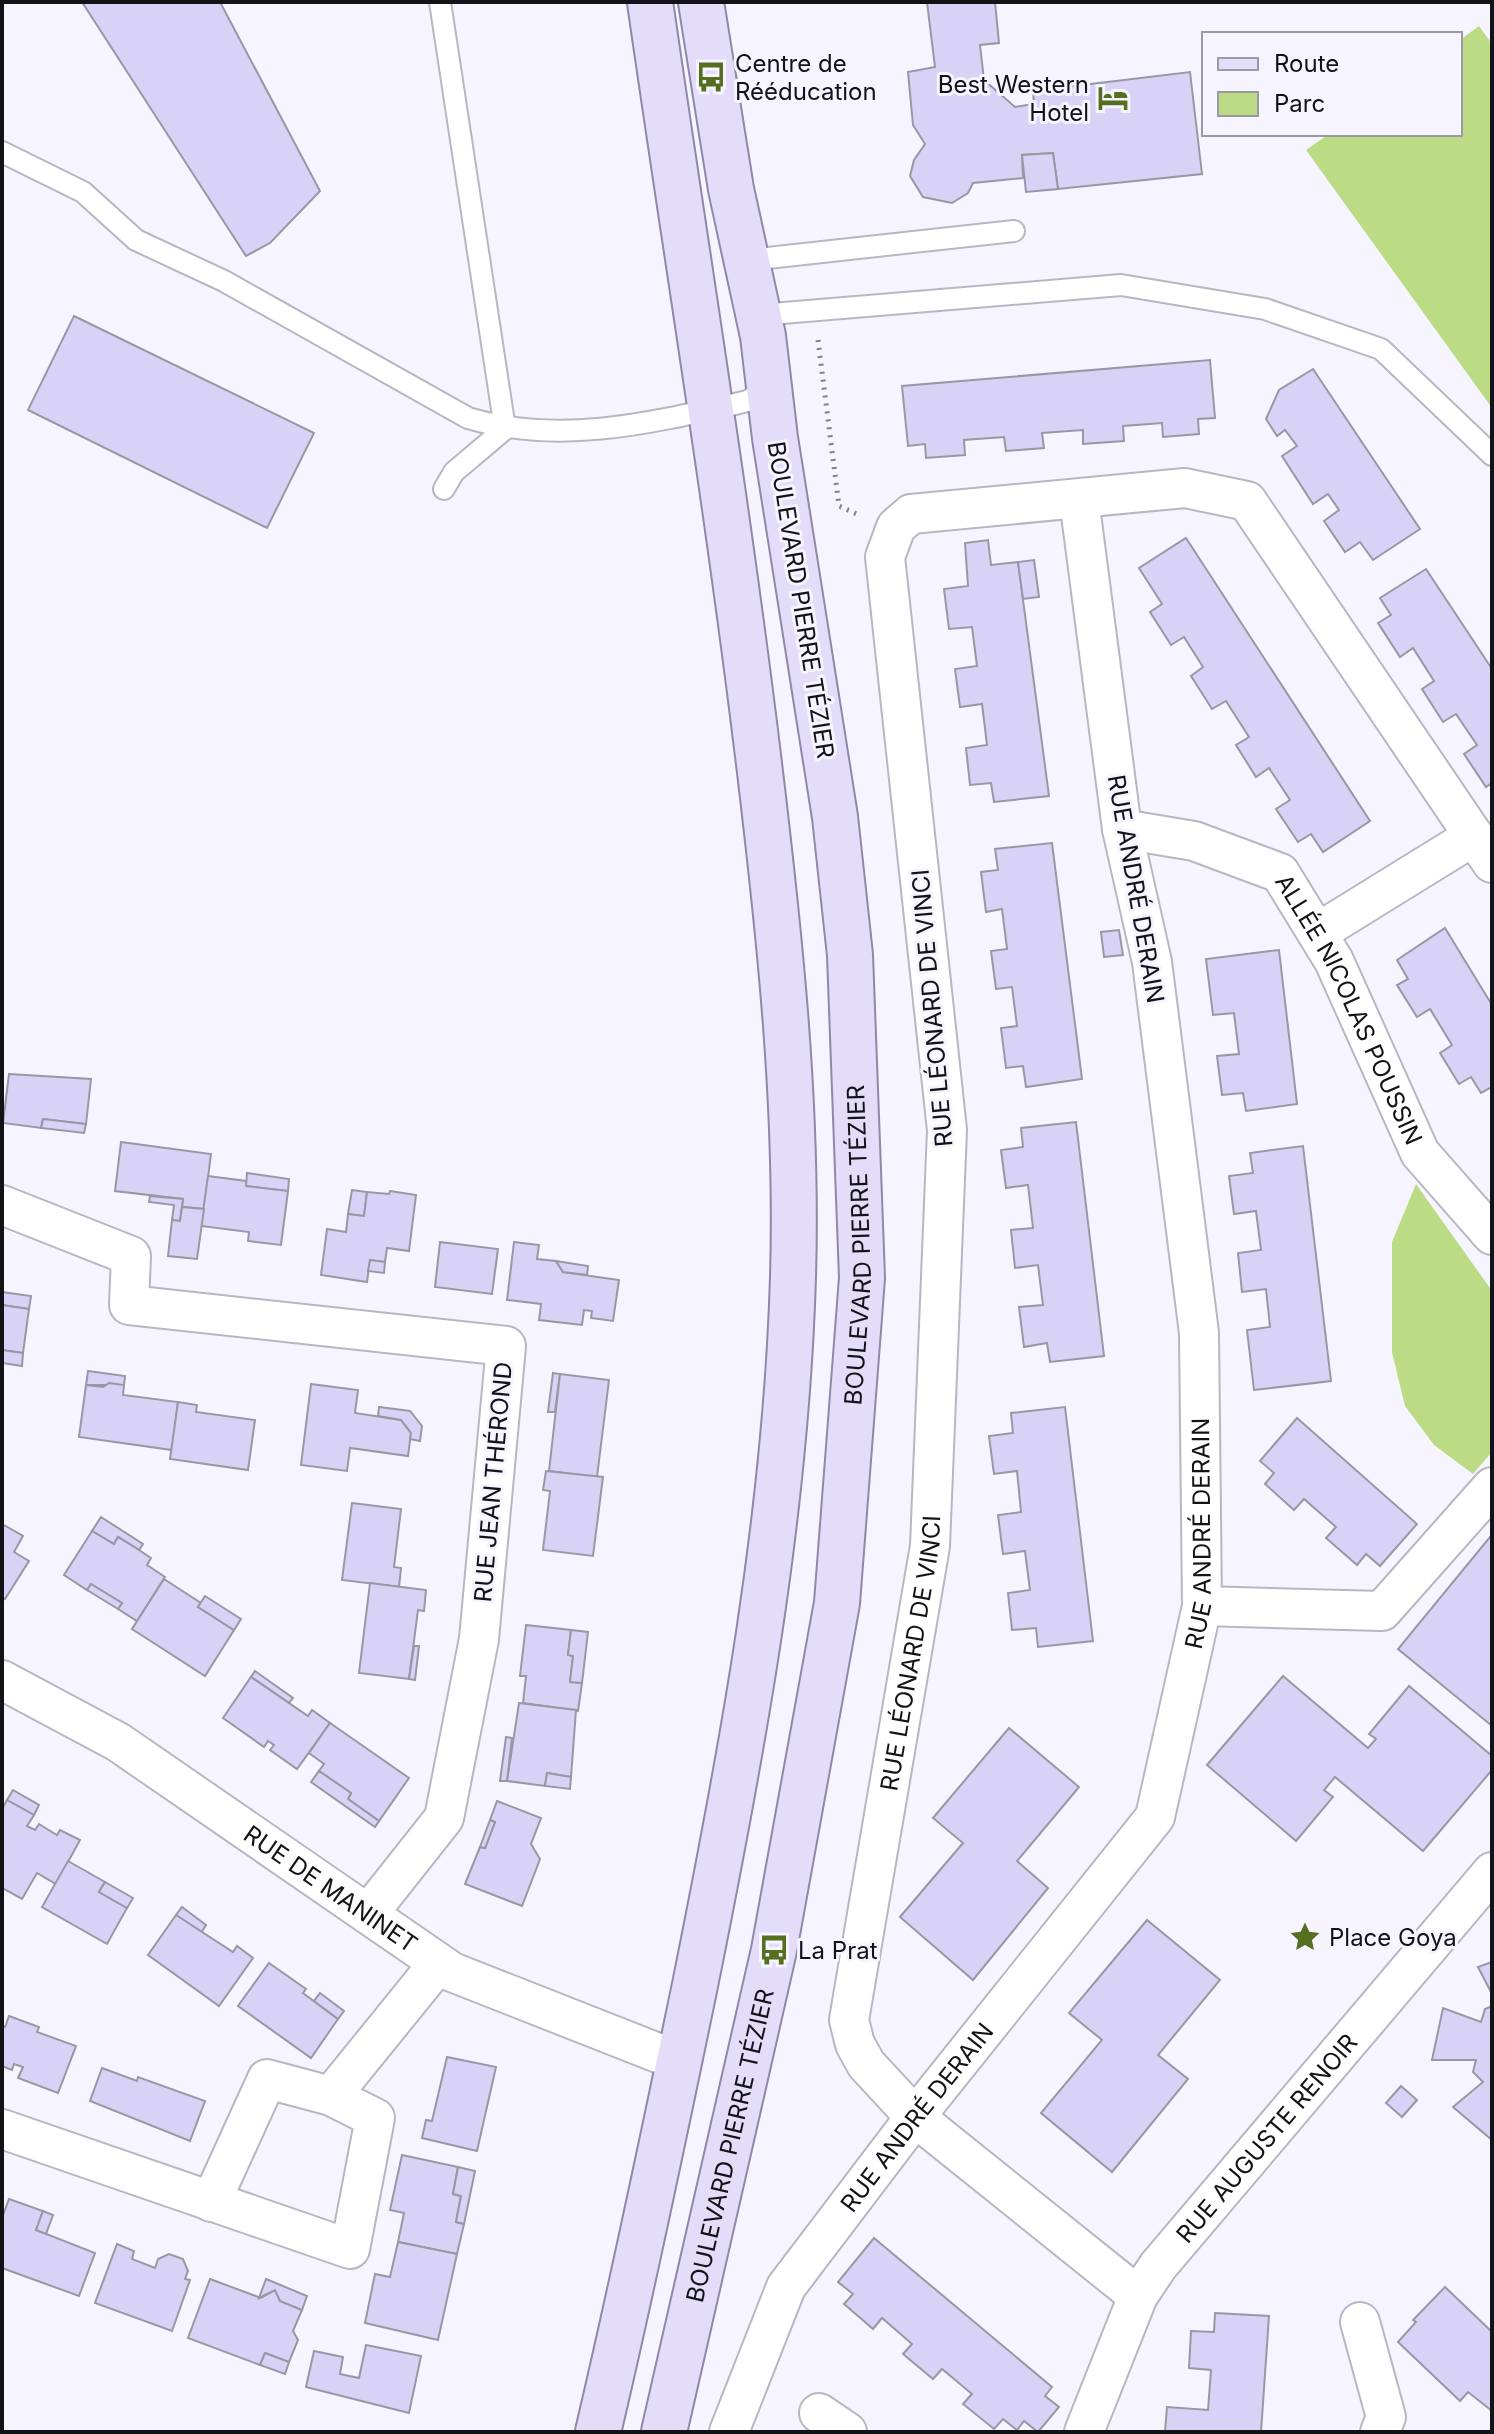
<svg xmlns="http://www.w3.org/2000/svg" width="1494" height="2434" viewBox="0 0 1494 2434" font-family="Inter,sans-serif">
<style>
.green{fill:#bbdc84}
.building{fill:#d9d2f7;stroke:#9997a3;stroke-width:2}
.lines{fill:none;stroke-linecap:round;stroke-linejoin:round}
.lane-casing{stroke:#b9b6c3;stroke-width:24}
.street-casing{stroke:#b9b6c3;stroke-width:42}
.primary-casing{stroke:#8e88a9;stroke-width:48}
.path{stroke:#828189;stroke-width:5;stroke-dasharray:2 6;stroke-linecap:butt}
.lane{stroke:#fff;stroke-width:20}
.street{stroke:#fff;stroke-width:38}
.primary{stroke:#e3ddfa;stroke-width:44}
.labels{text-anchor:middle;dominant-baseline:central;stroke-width:6;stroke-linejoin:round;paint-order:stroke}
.poi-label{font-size:24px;fill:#131217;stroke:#f6f5ff;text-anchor:start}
.street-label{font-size:24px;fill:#131217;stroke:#f6f5ff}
</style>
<rect width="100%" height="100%" fill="#f6f5ff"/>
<!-- green -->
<g class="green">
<polygon points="1479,26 1492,44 1492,408 1306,150 1329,134 1460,134 1460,40"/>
<polygon points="1416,1184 1492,1291 1492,1452 1473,1474 1434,1445 1405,1406 1392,1352 1392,1242"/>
</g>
<!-- building -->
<g class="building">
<polygon points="82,2 220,2 320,191 270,243 246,256"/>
<polygon points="927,2 995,2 999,43 980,45 984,80 1015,107 1034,104 1033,91 1190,72 1202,174 1058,189 1053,153 1022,155 1023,178 973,183 968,193 952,203 923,197 910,176 914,160 925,144 913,125 908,72 935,67"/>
<polygon points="1053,153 1058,189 1026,192 1022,155"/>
<polygon points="74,316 314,433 267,528 28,410"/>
<polygon points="1210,360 1215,418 1198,419 1199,434 1163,437 1162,423 1123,426 1124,441 1083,444 1083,430 1042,433 1044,448 1006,451 1004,437 964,440 965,455 926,458 925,444 908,446 902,386"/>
<polygon points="1313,369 1420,529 1373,560 1360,542 1345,552 1324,521 1339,510 1328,494 1313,504 1282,456 1297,446 1285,430 1277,436 1266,419 1279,390"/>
<polygon points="1186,538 1370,821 1323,852 1311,834 1298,842 1276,809 1290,800 1269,768 1256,777 1236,745 1249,737 1226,701 1212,709 1191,676 1203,667 1184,637 1171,645 1150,612 1162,604 1139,568"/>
<polygon points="988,540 991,565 1018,562 1049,796 994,802 991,783 970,785 966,748 987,745 982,704 960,707 955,669 977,666 972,627 949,629 944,589 968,586 965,543"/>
<polygon points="1034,560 1039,597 1023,599 1018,562"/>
<polygon points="1426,569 1492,669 1492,783 1486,787 1464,754 1477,745 1456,714 1443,722 1422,689 1434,681 1413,648 1400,657 1378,623 1391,615 1380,598"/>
<polygon points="1052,843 1082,1079 1026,1087 1023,1066 1006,1068 1001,1028 1017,1026 1012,987 996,989 991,951 1007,949 1002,909 986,912 981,872 998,870 995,849"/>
<polygon points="1445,928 1492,1005 1492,1087 1481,1093 1471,1077 1459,1084 1440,1053 1452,1045 1430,1009 1417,1017 1397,985 1408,979 1397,960"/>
<polygon points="1119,930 1123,955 1104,957 1101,932"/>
<polygon points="1279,950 1297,1104 1246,1111 1243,1093 1222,1095 1217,1056 1239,1054 1234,1013 1213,1015 1206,959"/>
<polygon points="9,1074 91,1079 86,1124 43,1119 41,1128 3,1123"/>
<polygon points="43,1119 86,1124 84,1133 41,1128"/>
<polygon points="1076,1122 1104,1356 1050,1362 1047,1343 1024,1347 1019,1307 1043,1305 1038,1265 1015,1268 1011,1230 1033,1228 1028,1185 1006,1188 1001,1150 1023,1147 1021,1128"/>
<polygon points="121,1142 211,1154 204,1209 182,1207 183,1199 115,1191"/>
<polygon points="1303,1146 1331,1381 1254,1390 1247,1330 1270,1327 1266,1289 1242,1292 1238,1253 1261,1250 1256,1211 1234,1214 1229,1176 1253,1173 1250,1153"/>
<polygon points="247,1173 289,1179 288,1191 246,1186"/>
<polygon points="208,1176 246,1181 246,1186 288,1191 281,1245 248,1241 249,1232 201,1226"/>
<polygon points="352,1190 367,1192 364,1216 348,1214"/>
<polygon points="390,1191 416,1195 409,1251 387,1248 385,1262 370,1260 367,1282 321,1275 327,1229 346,1232 348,1214 364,1216 367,1192 389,1194"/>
<polygon points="150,1196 183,1199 180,1221 172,1220 174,1205 149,1202"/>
<polygon points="182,1207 204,1209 197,1259 168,1256 172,1220 180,1221"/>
<polygon points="440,1242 498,1249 492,1294 435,1287"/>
<polygon points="514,1242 539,1245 537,1259 556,1261 563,1272 619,1280 613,1321 591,1318 592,1311 584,1310 582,1325 539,1320 541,1304 507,1300"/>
<polygon points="370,1260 385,1262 384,1273 368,1271"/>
<polygon points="556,1261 588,1266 587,1275 563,1272"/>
<polygon points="2,1292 31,1296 29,1309 2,1305"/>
<polygon points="2,1305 29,1309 23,1353 2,1350"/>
<polygon points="2,1350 23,1353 22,1366 2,1363"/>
<polygon points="88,1371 125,1376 124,1385 86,1385"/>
<polygon points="553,1373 560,1374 555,1412 548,1412"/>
<polygon points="560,1374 609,1380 597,1477 549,1471"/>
<polygon points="109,1383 124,1385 123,1395 178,1402 172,1450 79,1437 86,1385 103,1387"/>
<polygon points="311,1384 358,1390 355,1413 401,1420 411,1433 408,1456 350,1448 347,1471 301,1465"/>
<polygon points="178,1402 197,1405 196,1412 255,1420 248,1470 170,1459"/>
<polygon points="379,1407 410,1411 422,1426 420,1441 410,1439 411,1433 401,1420 378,1416"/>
<polygon points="1065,1407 1093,1641 1038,1647 1036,1628 1012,1630 1008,1593 1030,1590 1025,1551 1003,1554 998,1515 1021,1512 1017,1471 994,1474 989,1436 1013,1433 1011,1413"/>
<polygon points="1297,1418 1417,1524 1380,1566 1366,1554 1357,1565 1326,1538 1336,1527 1304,1499 1294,1510 1265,1484 1274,1473 1260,1461"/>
<polygon points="546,1471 603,1477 593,1556 543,1550 550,1491 543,1490"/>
<polygon points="352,1503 401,1509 394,1567 401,1568 399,1587 342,1580"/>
<polygon points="101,1517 143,1544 139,1550 118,1537 114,1544 92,1531"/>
<polygon points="2,1524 23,1536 14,1552 29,1561 5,1599 2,1597"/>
<polygon points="92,1531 114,1544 118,1537 139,1550 151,1558 147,1565 165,1577 137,1621 118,1609 122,1603 91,1584 87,1590 64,1575"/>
<polygon points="1490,1537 1492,1539 1492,1726 1398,1649"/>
<polygon points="164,1579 201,1603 198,1607 234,1630 205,1676 132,1629"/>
<polygon points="370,1583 426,1590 424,1611 418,1610 409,1679 359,1673"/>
<polygon points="91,1584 122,1603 118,1609 87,1590"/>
<polygon points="205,1596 241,1619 234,1630 198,1607"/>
<polygon points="526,1625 571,1630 568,1655 573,1656 570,1682 582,1683 578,1711 523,1703 526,1676 520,1676"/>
<polygon points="571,1630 588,1632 582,1683 570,1682 573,1656 568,1655"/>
<polygon points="414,1646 419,1646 415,1680 409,1679"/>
<polygon points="255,1671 293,1698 289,1703 251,1677"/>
<polygon points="1283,1676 1368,1748 1376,1739 1369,1734 1409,1686 1492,1756 1492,1770 1423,1851 1335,1777 1324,1790 1333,1797 1296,1841 1207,1765"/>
<polygon points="251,1677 308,1716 312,1710 330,1723 297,1769 270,1750 274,1745 268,1741 264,1747 223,1718"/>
<polygon points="519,1703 576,1710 571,1777 547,1773 545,1786 507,1781"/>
<polygon points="330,1723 409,1778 379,1821 348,1799 351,1793 319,1771 324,1764 309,1753"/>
<polygon points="1009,1728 1079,1787 1017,1861 1048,1888 973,1980 900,1917 963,1843 933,1818"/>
<polygon points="506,1737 512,1738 507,1781 500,1781"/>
<polygon points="319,1771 351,1793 348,1799 379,1821 375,1827 311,1782"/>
<polygon points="547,1773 571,1777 570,1789 545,1786"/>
<polygon points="13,1790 39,1805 34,1815 7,1800"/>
<polygon points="7,1800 34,1815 27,1826 35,1830 39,1824 57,1835 60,1830 80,1840 56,1884 37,1873 22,1899 2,1888 2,1809"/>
<polygon points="497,1801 541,1818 531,1844 540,1859 522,1906 465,1884 480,1847 485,1848 495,1822 490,1820"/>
<polygon points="490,1820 495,1822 485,1848 480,1847"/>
<polygon points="68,1861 105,1882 99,1892 127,1908 107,1944 42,1907"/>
<polygon points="105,1882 133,1898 127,1908 99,1892"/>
<polygon points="182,1907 206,1925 201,1933 176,1915"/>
<polygon points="176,1915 233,1952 237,1946 253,1958 219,2006 148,1955"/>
<polygon points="1147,1920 1220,1980 1158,2055 1188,2079 1112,2172 1041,2113 1102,2040 1069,2013"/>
<polygon points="1492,1962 1492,1994 1478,1967"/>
<polygon points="269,1963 306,1989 303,1993 338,2019 311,2058 238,2006"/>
<polygon points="320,1993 344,2011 338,2019 314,2001"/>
<polygon points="1492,2006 1492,2140 1453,2107 1483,2082 1473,2072 1476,2060 1432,2060 1443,2008 1481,2022 1485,2009"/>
<polygon points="9,2016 39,2027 37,2032 76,2046 58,2093 18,2078 23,2067 14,2064 12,2070 2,2066 2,2025 5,2027"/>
<polygon points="447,2057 496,2067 477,2151 422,2138 426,2120 432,2121"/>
<polygon points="102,2068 137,2081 138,2077 205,2101 190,2141 90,2101"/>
<polygon points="1401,2086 1417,2100 1402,2117 1386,2103"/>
<polygon points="402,2155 458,2167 453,2194 461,2196 456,2222 464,2224 457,2254 398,2242 404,2213 390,2210"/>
<polygon points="458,2167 475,2171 464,2224 456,2222 461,2196 453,2194"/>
<polygon points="9,2199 43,2211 36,2230 95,2253 79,2296 2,2268 2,2218"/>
<polygon points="43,2211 53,2215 46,2234 36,2230"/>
<polygon points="874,2238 1052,2387 1045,2396 1059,2407 1038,2432 1024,2421 1017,2430 1003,2419 994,2429 963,2404 972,2394 942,2369 933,2379 903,2354 912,2344 882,2318 873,2329 844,2304 853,2294 838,2282"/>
<polygon points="398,2242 457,2254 438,2340 365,2323 375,2274 390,2277"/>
<polygon points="117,2244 134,2251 132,2259 155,2268 158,2259 169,2254 183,2259 188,2271 185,2279 190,2280 172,2331 95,2303"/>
<polygon points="210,2279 261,2298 275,2290 280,2301 302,2310 293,2331 298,2340 289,2362 265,2353 260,2365 188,2338"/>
<polygon points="266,2279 307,2296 302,2310 280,2301 275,2290 259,2298"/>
<polygon points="1445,2287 1492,2332 1492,2411 1468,2392 1460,2401 1398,2342 1416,2322 1413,2320"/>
<polygon points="1215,2313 1269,2316 1261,2432 1165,2432 1167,2407 1208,2410 1211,2370 1189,2368 1191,2331 1214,2332"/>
<polygon points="366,2345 421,2356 409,2413 306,2387 314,2351 343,2357 340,2374 359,2378"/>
<polygon points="265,2353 289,2362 285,2374 260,2365"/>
</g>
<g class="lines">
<!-- lane casing -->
<g class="lane-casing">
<g id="lane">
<polyline points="440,2 505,429 454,472 444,489"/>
<path d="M2,152L83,192L136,240L224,281L468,418C561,446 655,422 748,401L758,393L764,378"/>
<polyline points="749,260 1014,231"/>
<polyline points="759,315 1121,285 1265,309 1381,349 1492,455"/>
</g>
</g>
<!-- street casing -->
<g class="street-casing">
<g id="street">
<path id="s1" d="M1122,829L1194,841L1280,873L1334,961L1420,1153L1492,1235"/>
<polyline points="1317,933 1474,836"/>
<polyline points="2,1205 131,1256 129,1305 506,1346 479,1639 444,1818 368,1914"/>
<polyline points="1202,1606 1382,1611 1492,1487"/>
<path id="s2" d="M2,1680L118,1742L452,1972L658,2053L681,2058"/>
<polyline points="2,2129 350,2249 375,2118 331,2096"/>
<polyline points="211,2202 267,2079 331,2096 438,1964"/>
<path id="s3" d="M1138,2296L915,2117L866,2064L855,2044L849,2020L930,1546L947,1130L885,557L896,527L911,514L1185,488L1247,501L1492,863"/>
<polyline points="1360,2322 1386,2417 1380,2432"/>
<polyline points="819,2413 847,2432"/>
<path id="s4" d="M729,2432L786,2287L915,2117L1155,1817L1202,1606L1199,1333L1152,962L1122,829L1079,499"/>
<path id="s5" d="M1084,2432L1138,2296L1158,2266L1492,1872"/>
</g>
</g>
<!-- primary casing -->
<g class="primary-casing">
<g id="primary">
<path d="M598,2432C633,2284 664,2135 695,1985C742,1752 786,1516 793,1277C798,1108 780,939 760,772C729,514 687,259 650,2"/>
<path id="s6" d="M664,2432L774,1950L837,1603L862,1278L850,955L835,817L775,438L763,336L731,189L701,2"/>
</g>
</g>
<!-- path -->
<polyline class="path" points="818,340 839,506 859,515"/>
<!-- lane -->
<use href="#lane" class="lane"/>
<!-- street -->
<use href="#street" class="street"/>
<!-- primary -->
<use href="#primary" class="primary"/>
</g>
<!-- icons -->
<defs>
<g id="bus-bare" transform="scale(2.4)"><path d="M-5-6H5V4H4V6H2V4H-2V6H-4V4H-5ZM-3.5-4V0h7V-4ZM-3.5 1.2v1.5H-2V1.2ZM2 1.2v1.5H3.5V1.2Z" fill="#556e20" stroke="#f6f5ff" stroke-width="2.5" paint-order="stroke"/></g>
<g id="hotel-bare" transform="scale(2.4)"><path d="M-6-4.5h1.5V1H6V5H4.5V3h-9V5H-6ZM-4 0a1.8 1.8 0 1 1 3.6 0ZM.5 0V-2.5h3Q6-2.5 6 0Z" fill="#556e20" stroke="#f6f5ff" stroke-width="2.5" paint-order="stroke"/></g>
<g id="sight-bare" transform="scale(2.4)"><path d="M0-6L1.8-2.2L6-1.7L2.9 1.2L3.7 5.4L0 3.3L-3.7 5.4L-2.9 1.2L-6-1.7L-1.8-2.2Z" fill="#556e20" stroke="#f6f5ff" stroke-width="2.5" paint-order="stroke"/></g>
</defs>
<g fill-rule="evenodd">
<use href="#bus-bare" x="711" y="77"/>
<use href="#hotel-bare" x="1113" y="98"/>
<use href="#sight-bare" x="1305" y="1937"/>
<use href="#bus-bare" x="774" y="1950"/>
</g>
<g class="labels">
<!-- poi labels -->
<g class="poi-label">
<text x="735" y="63">Centre de<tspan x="735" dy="28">Rééducation</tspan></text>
<text x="1089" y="84" text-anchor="end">Best Western<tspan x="1089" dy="28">Hotel</tspan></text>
<text x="1329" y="1937">Place Goya</text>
<text x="798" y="1950">La Prat</text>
</g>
<!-- street labels -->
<g class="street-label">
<text transform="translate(801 600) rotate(81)">BOULEVARD PIERRE TÉZIER</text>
<text transform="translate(1136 889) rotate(80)">RUE ANDRÉ DERAIN</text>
<text transform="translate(932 1008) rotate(-95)">RUE LÉONARD DE VINCI</text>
<text stroke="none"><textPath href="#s1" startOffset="318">ALLÉE NICOLAS POUSSIN</textPath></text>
<text stroke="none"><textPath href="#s6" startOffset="1206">BOULEVARD PIERRE TÉZIER</textPath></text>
<text transform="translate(493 1482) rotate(-85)">RUE JEAN THÉROND</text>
<text stroke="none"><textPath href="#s4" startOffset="1042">RUE ANDRÉ DERAIN</textPath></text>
<text stroke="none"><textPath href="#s3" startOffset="778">RUE LÉONARD DE VINCI</textPath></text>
<text stroke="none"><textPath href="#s2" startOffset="390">RUE DE MANINET</textPath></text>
<text stroke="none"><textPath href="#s4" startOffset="370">RUE ANDRÉ DERAIN</textPath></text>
<text stroke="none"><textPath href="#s5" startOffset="350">RUE AUGUSTE RENOIR</textPath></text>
<text stroke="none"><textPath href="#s6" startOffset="294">BOULEVARD PIERRE TÉZIER</textPath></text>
</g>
</g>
<!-- border -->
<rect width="1494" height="2434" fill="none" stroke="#131217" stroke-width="8"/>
<!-- legend -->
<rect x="1202" y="32" width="260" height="104" fill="#f6f5ff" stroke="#9b9aa2" stroke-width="2"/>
<rect x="1218" y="58" width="40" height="12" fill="#e3ddfa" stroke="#9b9aa2" stroke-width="2"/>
<text x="1274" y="72" font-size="24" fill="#131217">Route</text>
<rect x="1218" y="92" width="40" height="24" fill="#bbdc84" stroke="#9b9aa2" stroke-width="2"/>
<text x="1274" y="112" font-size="24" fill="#131217">Parc</text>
</svg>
